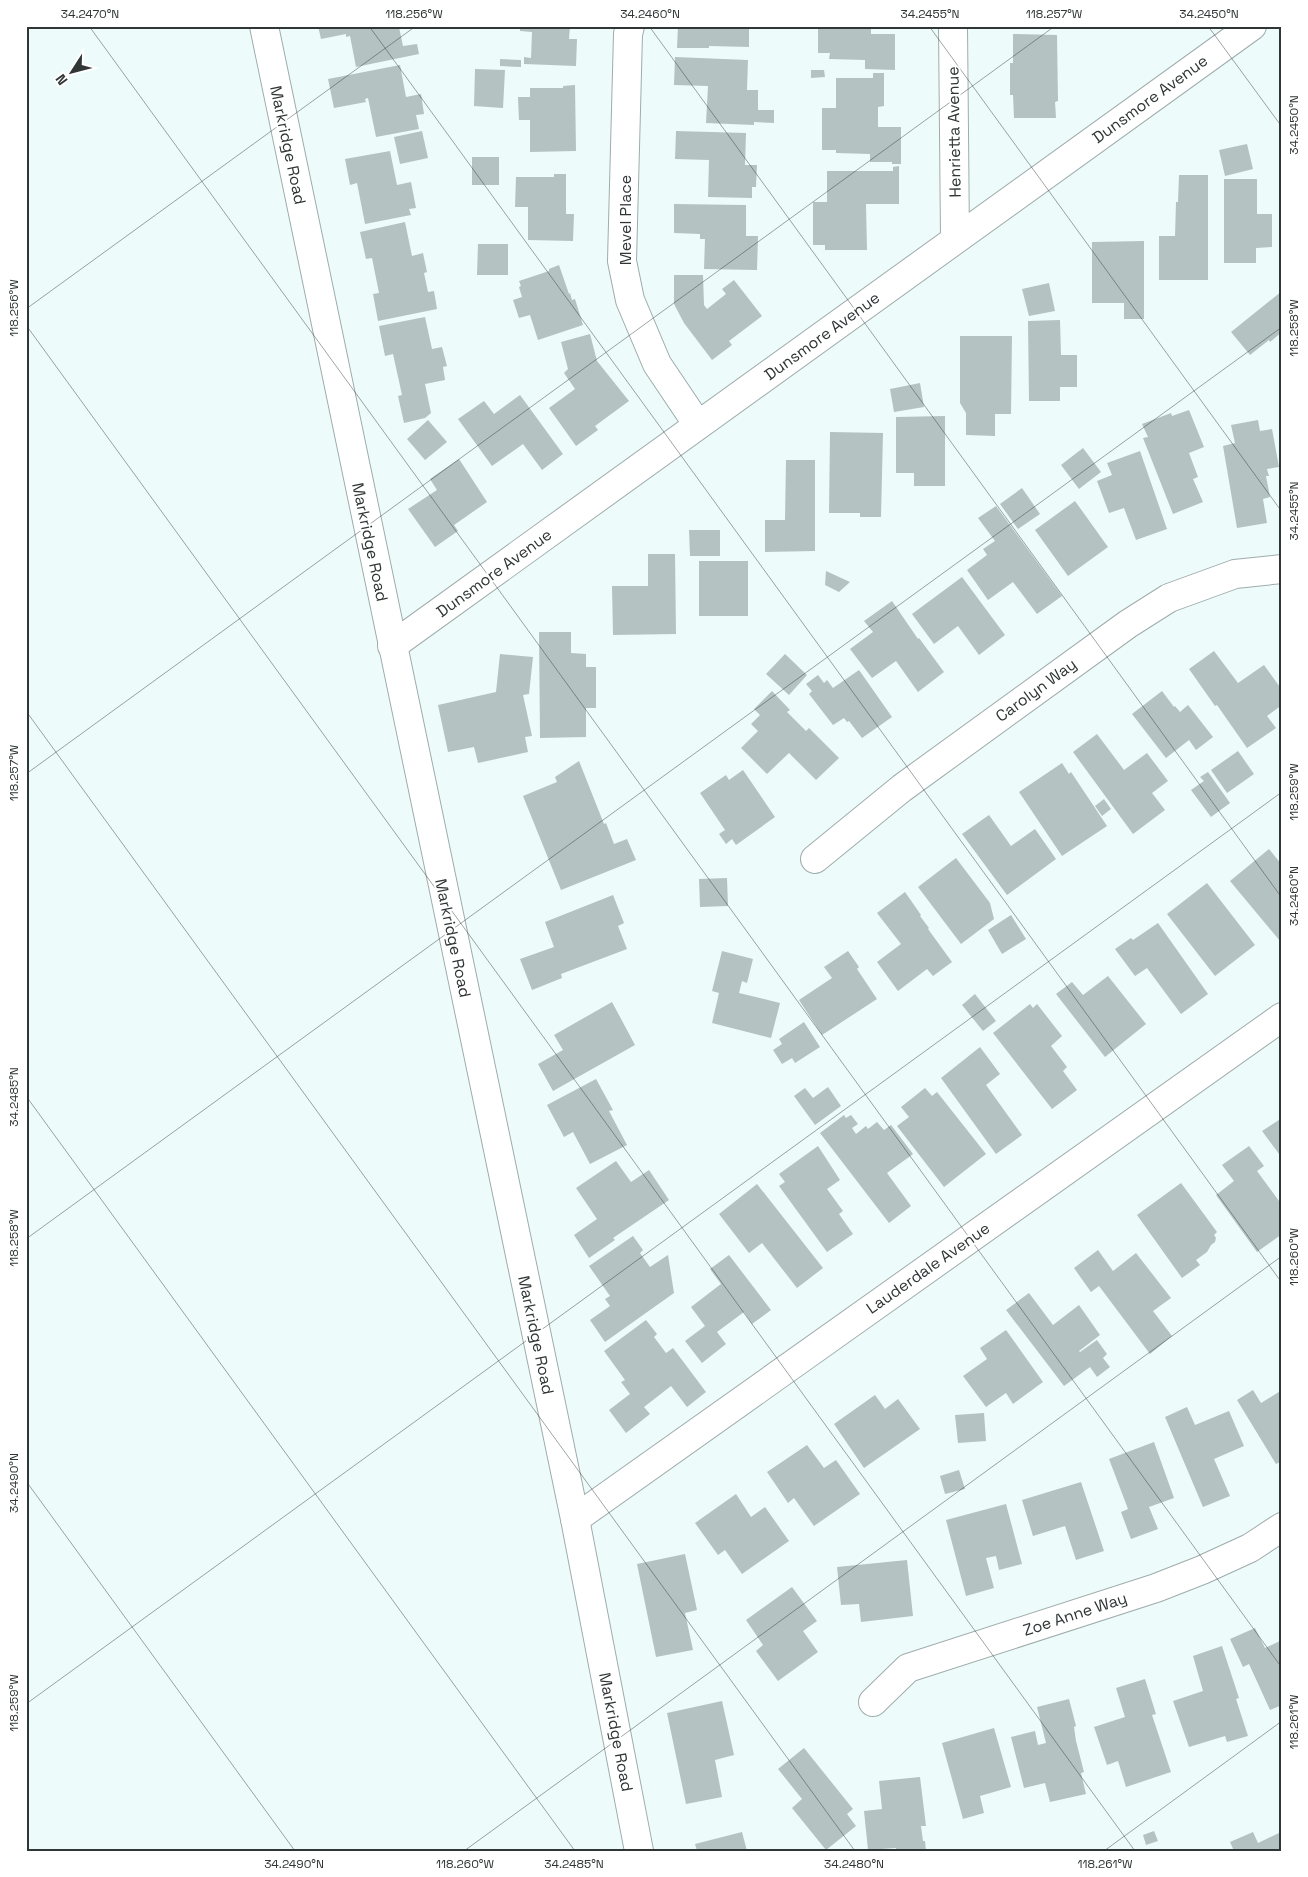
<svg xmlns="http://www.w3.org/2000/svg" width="1308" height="1877" viewBox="0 0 1308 1877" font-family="'Space Grotesk',sans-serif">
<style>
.building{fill:#b5c2c2}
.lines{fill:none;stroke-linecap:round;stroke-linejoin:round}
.minor-casing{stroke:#9facac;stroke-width:30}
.minor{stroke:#fff;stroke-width:28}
.ticks{fill:none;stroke:#303535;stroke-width:1;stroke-opacity:0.45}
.labels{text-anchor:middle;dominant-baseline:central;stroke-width:4;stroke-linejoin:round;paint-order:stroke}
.street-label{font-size:16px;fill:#303535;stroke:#fff}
.neatline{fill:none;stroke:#303535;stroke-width:2}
.ticks-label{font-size:12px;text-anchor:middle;fill:#303535}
</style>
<rect width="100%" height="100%" fill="#edfbfb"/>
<!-- building -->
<g class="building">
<polygon points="318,26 392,26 393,29 399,27 403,46 417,44 419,54 356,67 350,36 346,37 346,34 321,39"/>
<polygon points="520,26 570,26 569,39 577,39 576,66 524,64 524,57 531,58 532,32 520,31"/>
<polygon points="678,26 749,26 749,47 709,46 709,48 677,48"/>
<polygon points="818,26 871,26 871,34 895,34 895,70 865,69 865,60 829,59 830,53 818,53"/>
<polygon points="1013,34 1057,35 1058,101 1055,102 1056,118 1014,118 1013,95 1010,95 1010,63 1013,63"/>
<polygon points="675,57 748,60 747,90 758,90 758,110 774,110 774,123 754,122 754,125 706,123 708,86 674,85"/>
<polygon points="500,59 521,60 521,67 500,66"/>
<polygon points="400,65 406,97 421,94 424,114 416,115 419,129 376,137 368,98 365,99 366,102 334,108 328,79"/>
<polygon points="475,69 505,70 503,108 474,106"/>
<polygon points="811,70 824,70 825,77 811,78"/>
<polygon points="873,73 884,73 884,106 878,107 878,127 901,127 901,164 892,164 892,162 870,162 870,154 836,153 836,150 822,150 822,108 836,108 836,78 873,78"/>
<polygon points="575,85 576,151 530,152 530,120 519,120 518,97 530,97 530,88 563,88 563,86"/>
<polygon points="422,131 428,158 400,164 394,137"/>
<polygon points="676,131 746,133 745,165 757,165 756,187 752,187 752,198 708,197 709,160 675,159"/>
<polygon points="1247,144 1253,169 1225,176 1219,150"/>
<polygon points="390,151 397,185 411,182 416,208 409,209 411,215 365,224 357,183 350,185 345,159"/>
<rect x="472" y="157" width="27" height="28"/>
<polygon points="899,166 899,204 866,204 867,250 825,250 825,245 813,245 813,202 827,202 827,171 893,171 893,167"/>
<polygon points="554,174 566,174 566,214 574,214 573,241 528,240 528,207 515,207 516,177 554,177"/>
<polygon points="1179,175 1208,175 1208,280 1159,280 1159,236 1175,236 1176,202 1178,202"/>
<polygon points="1224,179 1257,179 1257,214 1272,214 1272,247 1256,248 1256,263 1224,263"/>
<polygon points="674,204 746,205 746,236 758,236 757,270 704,269 705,239 700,239 700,234 674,233"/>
<polygon points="405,222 412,256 423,253 427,272 424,273 428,292 434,291 437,309 378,321 373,294 379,293 372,258 366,259 360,232"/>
<polygon points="1144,241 1144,319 1124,319 1124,303 1092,303 1092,242"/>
<polygon points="478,244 508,244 508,275 477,275"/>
<polygon points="559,265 569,294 570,293 572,300 575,299 583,325 538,340 530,315 519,318 513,300 522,297 519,287 521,286 519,281 549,271 549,269"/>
<polygon points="674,275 703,275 704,305 707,309 726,294 722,289 734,280 762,316 729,341 732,345 712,360 684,323 674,304"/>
<polygon points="1049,283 1055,311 1029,316 1022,289"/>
<polygon points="1282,291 1282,332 1270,342 1269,340 1250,355 1231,332"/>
<polygon points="425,317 432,349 442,347 447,366 443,367 445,380 425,384 431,413 425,418 404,423 398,396 402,395 393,354 385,356 379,326"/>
<polygon points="1060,320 1061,355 1077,355 1077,387 1060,387 1060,401 1029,401 1028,321"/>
<polygon points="590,334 597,361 629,401 595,426 598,430 576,446 549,408 575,389 564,373 568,369 561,342"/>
<polygon points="960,336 1012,336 1011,414 995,414 995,436 966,435 966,413 960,403"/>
<polygon points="920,383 924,407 894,412 890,389"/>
<polygon points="520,395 563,454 542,470 523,444 492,466 458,419 484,401 494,414"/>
<polygon points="1189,410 1204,447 1189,453 1198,477 1193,479 1203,502 1173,514 1143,438 1148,437 1142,424 1171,413 1172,416"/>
<polygon points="945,416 945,486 914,486 914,473 896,473 896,417"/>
<polygon points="428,420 447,442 425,460 407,439"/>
<polygon points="1258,420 1260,431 1272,429 1279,467 1267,469 1269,476 1266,476 1270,497 1263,499 1267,523 1237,528 1223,446 1235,443 1231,425"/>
<polygon points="830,432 883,433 881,517 860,517 860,513 829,513"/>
<polygon points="1083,448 1101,472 1079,489 1061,465"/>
<polygon points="1140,451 1167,529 1136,540 1124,508 1109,513 1097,481 1112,475 1107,463"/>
<polygon points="459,459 487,502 454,525 458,531 435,547 408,509 437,490 430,479"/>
<polygon points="786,460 815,460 815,551 765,552 765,520 785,520"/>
<polygon points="1022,488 1040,514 1018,529 1000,504"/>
<polygon points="1075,501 1108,547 1068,576 1035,530"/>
<polygon points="996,506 1062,596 1037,614 1013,582 988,600 967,570 987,555 983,549 995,541 978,518"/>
<polygon points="689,530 720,530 720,556 690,556"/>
<polygon points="648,554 675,554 676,634 613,635 612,586 648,586"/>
<rect x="699" y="561" width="49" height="55"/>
<polygon points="826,571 850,582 839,592 825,585"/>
<polygon points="962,577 1005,635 979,655 958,626 934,644 912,614"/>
<polygon points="892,601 918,639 919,638 944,672 918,692 896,661 872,678 850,649 873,632 864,621"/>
<polygon points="539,632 571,632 571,653 586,654 586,667 596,667 596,708 586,708 586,737 540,738"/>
<polygon points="1214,651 1238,683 1264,665 1282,690 1282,705 1267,716 1276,728 1247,748 1217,705 1215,706 1189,669"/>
<polygon points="500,654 533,657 529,694 523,695 532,736 525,737 528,752 478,763 474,747 448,752 438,705 496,692"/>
<polygon points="785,654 807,675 789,695 766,674"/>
<polygon points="859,670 892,717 862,738 849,721 847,722 844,718 833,725 809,694 812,691 806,684 818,675 824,683 827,680 833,688"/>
<polygon points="772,691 790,710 787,712 806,731 809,728 839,758 816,780 789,753 767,774 741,748 758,731 751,724 760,715 754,709"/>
<polygon points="1162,691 1174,707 1175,706 1180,712 1188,705 1213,737 1196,750 1189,740 1166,758 1132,714"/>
<polygon points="1097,734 1124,770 1147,753 1168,781 1152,793 1165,810 1133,834 1073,752"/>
<polygon points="1238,751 1254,774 1227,793 1211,770"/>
<polygon points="579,761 604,824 606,823 614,844 627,839 636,860 561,890 523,796 557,782 555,777"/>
<polygon points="1062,763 1069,774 1071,772 1107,826 1062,856 1019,792"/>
<polygon points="743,770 775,817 736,845 732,839 726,844 719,834 725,830 700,793 726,775 729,780"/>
<polygon points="1208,772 1230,803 1211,817 1191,790 1204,781 1200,777"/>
<polygon points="1104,799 1111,809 1102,816 1095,806"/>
<polygon points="989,815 1011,846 1035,829 1056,859 1007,895 962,834"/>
<polygon points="1269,849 1282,865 1282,940 1280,941 1230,881"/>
<polygon points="956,858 990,903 994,919 961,944 918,887"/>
<polygon points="727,878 728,906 700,907 699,879"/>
<polygon points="1207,883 1255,945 1215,976 1167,914"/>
<polygon points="905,892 921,915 920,916 929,928 928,929 952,962 933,976 927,969 898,991 877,962 901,944 877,913"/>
<polygon points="613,895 624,923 618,926 627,949 561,974 562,978 532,990 520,959 554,947 545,922"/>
<polygon points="1011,915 1026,939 1002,954 988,930"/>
<polygon points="1158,923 1208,994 1181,1014 1147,968 1135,976 1115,949 1131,938 1133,940"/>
<polygon points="722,951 753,959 747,983 742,981 739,993 780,1003 771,1038 712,1023 719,993 712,991"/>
<polygon points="848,951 859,967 857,969 877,999 822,1035 799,1000 832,978 824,967"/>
<polygon points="1108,976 1146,1024 1105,1057 1056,994 1072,982 1083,995"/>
<polygon points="975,994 996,1021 983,1031 962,1005"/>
<polygon points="612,1002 635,1045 553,1091 538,1064 563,1050 554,1035"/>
<polygon points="1030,1004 1033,1008 1037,1004 1062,1036 1051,1046 1067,1067 1063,1071 1077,1090 1052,1109 993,1033"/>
<polygon points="804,1022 820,1047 795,1063 792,1058 782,1064 773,1050 782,1044 779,1039"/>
<polygon points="980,1047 1000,1074 986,1085 1022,1135 996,1154 941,1078"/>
<polygon points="596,1079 613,1110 609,1111 627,1145 590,1164 573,1132 564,1137 547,1105"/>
<polygon points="828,1087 841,1106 815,1125 794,1096 805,1088 813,1098"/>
<polygon points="925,1088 932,1096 937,1092 986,1154 944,1187 897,1126 909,1117 901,1107"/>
<polygon points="844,1115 846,1118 851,1115 858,1124 852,1128 856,1134 866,1126 868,1129 877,1122 884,1130 891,1125 913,1154 887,1173 911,1206 889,1223 820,1133"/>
<polygon points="1282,1118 1282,1158 1262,1131"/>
<polygon points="818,1146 840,1180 827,1189 843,1211 839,1214 853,1234 827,1252 779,1186 785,1182 779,1174"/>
<polygon points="1249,1146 1264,1166 1257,1171 1282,1205 1282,1234 1257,1252 1216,1195 1234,1181 1222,1165"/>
<polygon points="616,1161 631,1182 649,1170 669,1200 613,1238 615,1240 589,1258 574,1235 597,1219 576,1188"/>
<polygon points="1181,1183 1217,1232 1214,1235 1216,1238 1215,1242 1211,1245 1207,1252 1196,1260 1200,1265 1182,1278 1137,1215"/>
<polygon points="757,1184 823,1268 797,1288 762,1243 749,1253 719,1214"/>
<polygon points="633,1236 643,1250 640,1253 650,1267 668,1255 674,1293 605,1342 590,1320 610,1306 605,1299 610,1296 589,1266"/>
<polygon points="1098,1250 1113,1271 1136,1253 1171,1298 1153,1311 1172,1336 1150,1354 1099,1286 1091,1292 1074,1268"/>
<polygon points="729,1255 771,1310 752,1324 744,1312 717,1332 726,1344 702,1363 685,1341 705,1326 691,1307 721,1284 710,1269"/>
<polygon points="1029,1293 1053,1325 1079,1305 1100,1335 1079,1351 1080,1352 1097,1340 1107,1354 1103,1358 1110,1367 1097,1377 1090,1367 1064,1386 1006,1310"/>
<polygon points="646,1320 657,1334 654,1337 666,1353 673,1348 706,1392 687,1407 671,1386 644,1407 650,1414 626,1433 609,1410 630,1394 621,1382 625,1380 604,1351"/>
<polygon points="1006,1330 1043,1382 1013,1404 1006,1393 986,1407 963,1376 987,1359 980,1348"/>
<polygon points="1253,1390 1261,1403 1282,1390 1282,1461 1276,1464 1237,1400"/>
<polygon points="875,1395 885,1409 898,1399 920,1429 864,1468 834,1424"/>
<polygon points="1187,1407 1195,1425 1229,1411 1244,1446 1214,1459 1230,1496 1203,1507 1165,1417"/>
<polygon points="984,1413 986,1441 958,1443 955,1415"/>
<polygon points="1154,1442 1174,1498 1149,1507 1158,1529 1131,1539 1121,1512 1128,1509 1109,1459"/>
<polygon points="807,1445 824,1468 836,1460 860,1494 814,1526 794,1498 788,1503 767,1472"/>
<polygon points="959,1470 965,1489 945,1494 940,1476"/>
<polygon points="1081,1482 1104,1551 1076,1560 1065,1526 1033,1536 1022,1500"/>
<polygon points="736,1494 751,1517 765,1507 789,1541 742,1574 725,1550 718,1555 695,1523"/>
<polygon points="1006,1504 1022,1564 999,1570 996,1556 986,1558 994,1588 966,1596 946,1520"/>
<polygon points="685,1554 697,1610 685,1613 693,1650 656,1657 637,1564"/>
<polygon points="907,1560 913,1616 861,1622 859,1604 841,1605 837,1567"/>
<polygon points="792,1587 817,1621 803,1631 818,1652 778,1681 756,1651 763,1645 746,1620"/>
<polygon points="1255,1628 1265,1648 1282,1640 1282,1705 1270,1710 1249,1664 1243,1667 1230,1639"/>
<polygon points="1222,1646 1239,1698 1236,1699 1248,1736 1227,1742 1225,1736 1189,1747 1173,1701 1203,1691 1193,1656"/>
<polygon points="1145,1679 1156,1714 1152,1715 1171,1772 1126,1787 1118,1761 1107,1765 1094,1727 1125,1717 1116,1688"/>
<polygon points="1069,1699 1076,1726 1074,1727 1076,1741 1084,1772 1081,1773 1086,1794 1050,1802 1045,1783 1024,1788 1011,1737 1035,1731 1038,1745 1046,1743 1037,1707"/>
<polygon points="722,1701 734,1755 715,1760 722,1797 686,1804 667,1713"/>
<polygon points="994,1728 1011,1787 980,1796 984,1813 963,1819 942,1743"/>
<polygon points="804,1748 853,1809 847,1814 856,1826 826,1850 792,1808 802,1799 778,1769"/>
<polygon points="920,1777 926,1826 921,1826 923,1841 925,1841 926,1851 896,1851 896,1848 868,1850 864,1811 882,1809 879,1781"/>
<polygon points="1154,1831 1158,1841 1146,1845 1143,1835"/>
<polygon points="742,1832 747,1851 697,1851 695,1844"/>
<polygon points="1253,1832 1258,1843 1279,1833 1282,1839 1282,1851 1234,1851 1230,1842"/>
</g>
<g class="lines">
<!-- minor casing -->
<g class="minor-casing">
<g id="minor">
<polyline points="264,26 575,1519 639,1851"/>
<polyline points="630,26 628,34 622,261 630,300 657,364 698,425"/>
<polyline points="953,26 955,239"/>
<polyline points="392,646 1252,26"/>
<polyline points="815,859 902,788 1128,624 1169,598 1235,574 1282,569"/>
<polyline points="575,1519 1282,1017"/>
<polyline points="873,1702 908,1668 1156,1588 1202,1570 1250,1548 1282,1527"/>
</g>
</g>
<!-- minor -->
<use href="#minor" class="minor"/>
</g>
<!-- ticks -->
<path class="ticks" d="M89,26L1282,1668M369,26L1282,1283M649,26L1282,898M929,26L1282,512M1208,26L1282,127M26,309L416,26M26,325L1135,1851M26,711L855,1851M26,774L1055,26M26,1096L575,1851M26,1239L1282,327M26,1481L295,1851M26,1704L1282,792M464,1851L1282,1256M1104,1851L1282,1721"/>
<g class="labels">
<!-- street labels -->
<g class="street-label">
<text transform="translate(1150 99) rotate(-36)">Dunsmore Avenue</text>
<text transform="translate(954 132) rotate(-91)">Henrietta Avenue</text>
<text transform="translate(288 145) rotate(78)">Markridge Road</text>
<text transform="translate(625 220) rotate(-90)">Mevel Place</text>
<text transform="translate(822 336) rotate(-36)">Dunsmore Avenue</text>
<text transform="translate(370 542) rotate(78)">Markridge Road</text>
<text transform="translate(494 573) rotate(-36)">Dunsmore Avenue</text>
<text transform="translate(1036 690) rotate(-36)">Carolyn Way</text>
<text transform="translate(453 938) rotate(78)">Markridge Road</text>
<text transform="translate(928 1268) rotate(-35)">Lauderdale Avenue</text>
<text transform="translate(536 1335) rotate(78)">Markridge Road</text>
<text transform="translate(1075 1614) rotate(-18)">Zoe Anne Way</text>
<text transform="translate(616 1732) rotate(79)">Markridge Road</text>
</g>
</g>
<!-- border -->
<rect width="1308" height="1877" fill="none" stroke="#ffffff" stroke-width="55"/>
<!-- north arrow -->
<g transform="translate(72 72) rotate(234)" stroke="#ffffff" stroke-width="4" paint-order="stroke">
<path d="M0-4L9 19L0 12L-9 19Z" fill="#303535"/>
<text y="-8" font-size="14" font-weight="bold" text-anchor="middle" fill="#303535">N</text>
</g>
<rect x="28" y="28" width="1252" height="1822" class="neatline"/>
<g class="ticks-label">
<text x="90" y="18">34.2470°N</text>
<text x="414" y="18">118.256°W</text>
<text x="650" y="18">34.2460°N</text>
<text x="930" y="18">34.2455°N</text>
<text x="1054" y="18">118.257°W</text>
<text x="1209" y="18">34.2450°N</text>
<text transform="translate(1294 125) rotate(-90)" y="4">34.2450°N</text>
<text transform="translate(14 308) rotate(-90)" y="4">118.256°W</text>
<text transform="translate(1294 328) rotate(-90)" y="4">118.258°W</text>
<text transform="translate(1294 511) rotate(-90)" y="4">34.2455°N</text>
<text transform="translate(14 773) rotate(-90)" y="4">118.257°W</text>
<text transform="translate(1294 792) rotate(-90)" y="4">118.259°W</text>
<text transform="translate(1294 896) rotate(-90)" y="4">34.2460°N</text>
<text transform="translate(14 1097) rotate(-90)" y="4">34.2485°N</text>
<text transform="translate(14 1238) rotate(-90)" y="4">118.258°W</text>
<text transform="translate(1294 1257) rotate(-90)" y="4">118.260°W</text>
<text transform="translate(14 1483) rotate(-90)" y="4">34.2490°N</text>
<text transform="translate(14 1703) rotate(-90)" y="4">118.259°W</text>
<text transform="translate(1294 1722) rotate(-90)" y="4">118.261°W</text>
<text x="294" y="1868">34.2490°N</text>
<text x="465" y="1868">118.260°W</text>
<text x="574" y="1868">34.2485°N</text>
<text x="854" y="1868">34.2480°N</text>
<text x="1105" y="1868">118.261°W</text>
</g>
</svg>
